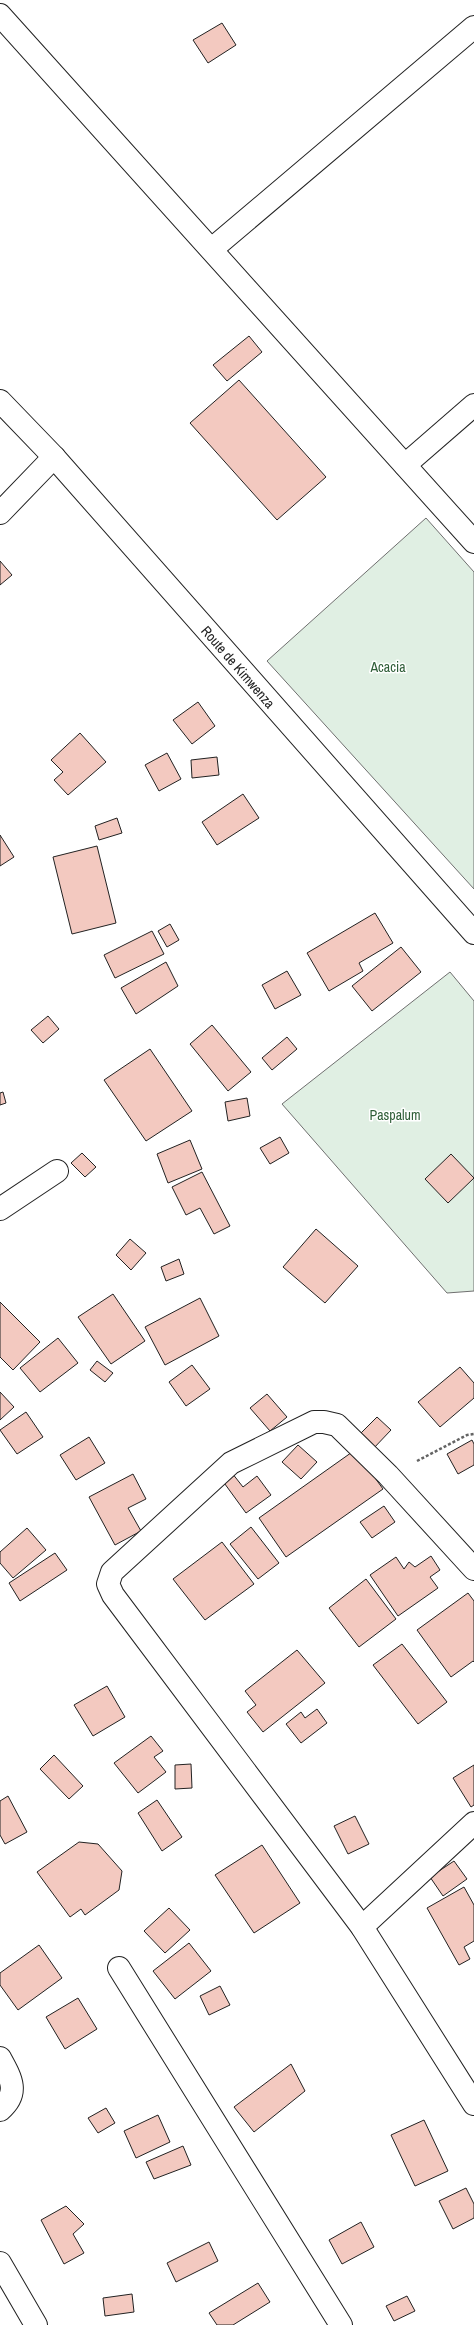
<svg xmlns="http://www.w3.org/2000/svg" width="474" height="2325" viewBox="0 0 474 2325" font-family="'Archivo Narrow',sans-serif">
<style>
.green{fill:#e0efe3;stroke:#6f6f6f}
.building{fill:#f3c9c0;stroke:#222}
.lines{fill:none;stroke-linecap:round;stroke-linejoin:round}
.minor-casing{stroke:#222;stroke-width:24}
.path{stroke:#646464;stroke-width:2.5;stroke-dasharray:3 2;stroke-linecap:butt}
.minor{stroke:#fff;stroke-width:22}
.labels{text-anchor:middle;dominant-baseline:central;stroke-width:3;stroke-linejoin:round;paint-order:stroke}
.street-label{font-size:14px;fill:#222;stroke:#fff}
.park-label{font-size:14px;fill:#2f5e38;stroke:#fff}
</style>
<rect width="100%" height="100%" fill="#fff"/>
<!-- green -->
<g class="green">
<polygon points="426,518 474,572 474,889 267,661"/>
<polygon points="450,972 474,1001 474,1291 447,1293 282,1104"/>
</g>
<!-- building -->
<g class="building">
<polygon points="222,23 236,45 208,63 193,40"/>
<polygon points="249,336 262,352 227,381 213,365"/>
<polygon points="239,380 326,477 277,520 190,423"/>
<polygon points="0,561 12,575 0,585"/>
<polygon points="198,702 215,726 192,744 173,720"/>
<polygon points="80,733 106,762 68,795 54,780 63,772 51,760"/>
<polygon points="167,753 181,779 159,791 145,765"/>
<polygon points="217,757 219,775 192,778 191,760"/>
<polygon points="243,794 259,818 217,845 202,822"/>
<polygon points="117,818 122,833 99,840 95,826"/>
<polygon points="0,835 14,857 0,866"/>
<polygon points="97,846 116,923 72,934 53,857"/>
<polygon points="375,913 393,943 359,963 363,971 329,991 307,953"/>
<polygon points="170,924 179,940 167,947 158,931"/>
<polygon points="152,931 164,954 115,978 104,955"/>
<polygon points="401,947 421,972 372,1011 352,986"/>
<polygon points="166,962 178,986 136,1014 121,988"/>
<polygon points="287,971 301,995 275,1009 262,985"/>
<polygon points="48,1016 59,1029 43,1043 31,1030"/>
<polygon points="212,1025 251,1072 228,1091 190,1044"/>
<polygon points="287,1037 297,1049 272,1070 262,1058"/>
<polygon points="150,1049 192,1111 146,1141 104,1080"/>
<polygon points="3,1092 6,1103 0,1105 0,1093"/>
<polygon points="247,1098 250,1116 228,1121 225,1102"/>
<polygon points="280,1137 289,1153 270,1164 260,1148"/>
<polygon points="190,1140 202,1169 168,1183 157,1154"/>
<polygon points="82,1153 96,1167 85,1177 71,1163"/>
<polygon points="451,1154 474,1178 448,1203 425,1179"/>
<polygon points="202,1172 230,1226 214,1234 200,1208 186,1215 172,1187"/>
<polygon points="316,1229 358,1266 325,1303 283,1267"/>
<polygon points="130,1239 146,1253 131,1270 116,1255"/>
<polygon points="179,1259 184,1274 166,1281 161,1267"/>
<polygon points="113,1294 145,1341 111,1364 78,1317"/>
<polygon points="200,1298 219,1336 165,1365 145,1327"/>
<polygon points="0,1302 40,1342 13,1370 0,1357"/>
<polygon points="58,1338 78,1363 40,1392 20,1368"/>
<polygon points="97,1361 113,1373 105,1382 90,1370"/>
<polygon points="192,1365 210,1389 186,1406 169,1382"/>
<polygon points="460,1367 474,1383 474,1398 440,1427 418,1402"/>
<polygon points="0,1392 14,1407 0,1420"/>
<polygon points="267,1394 287,1417 270,1431 250,1408"/>
<polygon points="26,1412 43,1437 17,1454 0,1430"/>
<polygon points="377,1417 391,1430 372,1450 358,1436"/>
<polygon points="89,1437 105,1463 76,1480 60,1455"/>
<polygon points="472,1440 474,1444 474,1465 458,1474 447,1454"/>
<polygon points="298,1445 317,1462 301,1479 282,1462"/>
<polygon points="355,1450 383,1489 286,1557 259,1518"/>
<polygon points="232,1473 243,1487 257,1476 271,1495 246,1513 222,1480"/>
<polygon points="133,1474 146,1499 128,1508 141,1531 115,1545 89,1497"/>
<polygon points="384,1506 395,1522 372,1538 360,1522"/>
<polygon points="251,1527 279,1563 258,1579 230,1544"/>
<polygon points="27,1528 46,1550 13,1578 0,1563 0,1552"/>
<polygon points="222,1542 254,1584 205,1620 173,1579"/>
<polygon points="55,1553 67,1570 20,1601 9,1583"/>
<polygon points="431,1556 440,1570 430,1577 438,1588 398,1616 370,1575 396,1557 404,1569 409,1562 415,1567"/>
<polygon points="366,1579 396,1619 359,1647 329,1608"/>
<polygon points="468,1593 474,1601 474,1662 473,1661 451,1677 417,1630"/>
<polygon points="402,1644 447,1702 418,1724 373,1665"/>
<polygon points="297,1650 325,1683 263,1732 247,1712 256,1705 245,1691"/>
<polygon points="107,1686 125,1717 93,1736 74,1705"/>
<polygon points="317,1709 327,1723 301,1743 286,1724 301,1712 305,1718"/>
<polygon points="151,1736 163,1751 154,1757 166,1772 138,1793 114,1763"/>
<polygon points="54,1755 83,1786 69,1799 40,1769"/>
<polygon points="191,1764 192,1788 175,1789 175,1765"/>
<polygon points="474,1765 474,1805 471,1807 453,1778"/>
<polygon points="8,1796 27,1832 5,1844 0,1835 0,1801"/>
<polygon points="157,1800 182,1837 162,1851 138,1813"/>
<polygon points="355,1816 369,1844 348,1854 334,1826"/>
<polygon points="79,1842 98,1844 122,1871 119,1890 85,1915 81,1909 70,1917 37,1872"/>
<polygon points="262,1845 300,1903 254,1933 215,1875"/>
<polygon points="454,1861 467,1879 443,1896 430,1877"/>
<polygon points="464,1887 474,1905 474,1941 464,1947 470,1959 459,1965 427,1908"/>
<polygon points="169,1908 190,1930 165,1953 144,1931"/>
<polygon points="189,1943 211,1971 175,1999 153,1971"/>
<polygon points="39,1945 62,1978 18,2010 0,1985 0,1973"/>
<polygon points="220,1986 230,2005 209,2015 200,1996"/>
<polygon points="78,1998 97,2029 65,2049 46,2017"/>
<polygon points="291,2064 305,2091 254,2132 234,2107"/>
<polygon points="106,2108 115,2123 98,2133 88,2118"/>
<polygon points="158,2115 170,2142 136,2158 124,2131"/>
<polygon points="424,2120 448,2171 415,2186 391,2135"/>
<polygon points="183,2146 191,2165 154,2179 146,2162"/>
<polygon points="466,2188 474,2204 474,2218 453,2229 439,2201"/>
<polygon points="66,2206 84,2224 73,2234 84,2253 64,2264 41,2220"/>
<polygon points="361,2222 374,2247 342,2264 329,2240"/>
<polygon points="209,2242 218,2261 176,2282 167,2263"/>
<polygon points="258,2283 270,2302 233,2325 217,2325 209,2313"/>
<polygon points="132,2294 134,2312 105,2316 103,2298"/>
<polygon points="407,2296 415,2311 394,2321 386,2306"/>
</g>
<g class="lines">
<!-- minor casing -->
<g class="minor-casing">
<g id="minor">
<polyline points="0,15 474,542"/>
<polyline points="212,249 474,27"/>
<polyline points="0,401 54,457 474,933"/>
<polyline points="405,465 474,405"/>
<polyline points="0,513 54,457"/>
<polyline points="0,1209 57,1171"/>
<polyline points="474,1569 388,1475 337,1425 324,1422 314,1422 231,1463 112,1572 108,1584 113,1595 362,1927 474,2104"/>
<polyline points="362,1927 474,1823"/>
<polyline points="119,1968 341,2325"/>
<path d="M0,2058C11,2078 20,2093 0,2110"/>
<polyline points="0,2263 36,2325"/>
</g>
</g>
<!-- path -->
<polyline class="path" points="417,1461 467,1435 474,1434"/>
<!-- minor -->
<use href="#minor" class="minor"/>
</g>
<g class="labels">
<!-- street labels -->
<g class="street-label">
<text transform="translate(238 667) rotate(49)">Route de Kimwenza</text>
</g>
<!-- park labels -->
<g class="park-label">
<text x="388" y="667">Acacia</text>
<text x="395" y="1115">Paspalum</text>
</g>
</g>
</svg>
